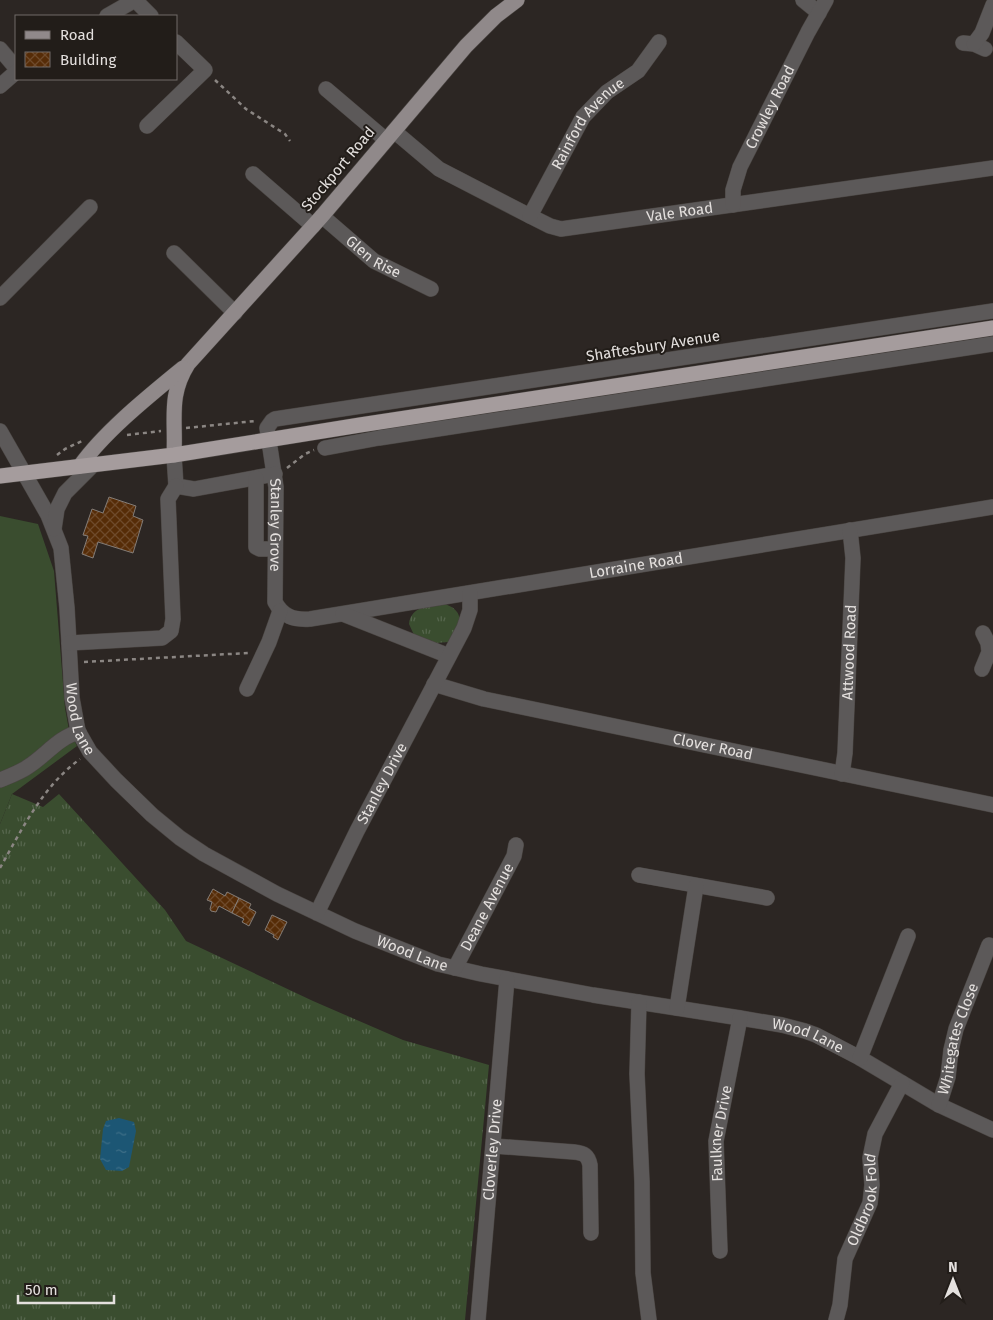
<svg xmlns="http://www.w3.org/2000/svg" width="993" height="1320" viewBox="0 0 993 1320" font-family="'Fira Sans',sans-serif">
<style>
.grass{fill:url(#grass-tufts)}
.pitch{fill:#3a4d2f}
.water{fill:url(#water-ripples)}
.building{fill:url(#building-cross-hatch);stroke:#837c77}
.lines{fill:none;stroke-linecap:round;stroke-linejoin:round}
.minor-casing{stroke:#494441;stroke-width:16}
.major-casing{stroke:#494441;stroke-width:16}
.highway-casing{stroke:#494441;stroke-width:16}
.path{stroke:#8b8683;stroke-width:2.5;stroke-dasharray:4 4;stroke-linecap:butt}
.minor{stroke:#5c5959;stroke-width:15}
.major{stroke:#90898a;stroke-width:15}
.highway{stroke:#a59c9d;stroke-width:15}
.labels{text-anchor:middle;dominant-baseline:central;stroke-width:4;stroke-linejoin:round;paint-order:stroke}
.street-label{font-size:15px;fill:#e4e0de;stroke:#221d19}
</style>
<defs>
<pattern id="grass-tufts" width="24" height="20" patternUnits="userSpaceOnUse" patternTransform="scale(1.25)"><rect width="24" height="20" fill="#3a4d2f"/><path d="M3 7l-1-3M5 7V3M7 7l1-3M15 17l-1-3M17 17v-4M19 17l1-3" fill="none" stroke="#56664d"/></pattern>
<pattern id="water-ripples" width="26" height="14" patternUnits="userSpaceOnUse" patternTransform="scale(1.25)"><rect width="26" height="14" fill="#1c5674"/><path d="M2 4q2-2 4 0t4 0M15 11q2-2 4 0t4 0" fill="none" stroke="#3d6e87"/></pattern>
<pattern id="building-cross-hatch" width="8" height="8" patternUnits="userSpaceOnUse" patternTransform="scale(1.25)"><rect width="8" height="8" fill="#562c07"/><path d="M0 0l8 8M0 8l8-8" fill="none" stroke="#6e4a2b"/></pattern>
</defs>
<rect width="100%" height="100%" fill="#2c2623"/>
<!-- grass -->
<g class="grass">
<path d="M444,604C453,606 462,613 459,624C458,630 452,637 448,642L436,643L414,635L409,624C411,606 429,606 444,604Z"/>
<polygon points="12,794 43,807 59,794 165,910 186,941 313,1001 403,1040 489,1065 465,1320 0,1320 0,824"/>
</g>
<!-- pitch -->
<polygon class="pitch" points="0,516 38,524 54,571 65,708 69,730 77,746 12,794 0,824"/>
<!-- water -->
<polygon class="water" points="119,1118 134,1122 136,1131 129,1167 122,1171 106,1170 100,1159 103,1129 106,1121"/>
<!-- building -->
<g class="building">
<polygon points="109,497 136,506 133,516 143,520 133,553 98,542 93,558 82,554 88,536 83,535 92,509 103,513"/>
<polygon points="213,889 225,896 227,892 239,898 232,913 219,906 216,912 211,911 210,909 212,902 207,900"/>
<polygon points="239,898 251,904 249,908 256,912 249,926 242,922 244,919 232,913"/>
<polygon points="272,915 287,922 278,940 273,937 274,935 265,930"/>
</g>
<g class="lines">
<!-- minor casing -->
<g class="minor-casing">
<g id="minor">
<polyline points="135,0 151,16"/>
<polyline points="803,0 819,13"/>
<polyline points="107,16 135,0"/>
<polyline points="963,43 974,44 985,49"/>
<polyline points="974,44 982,33 993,5"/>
<polyline points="0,49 16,68"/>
<polyline points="0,86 16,72"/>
<polyline points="326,89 386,140"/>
<polyline points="147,126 205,70 176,42"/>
<path id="s1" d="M394,131L439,169L530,216L550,226L561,229L993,168"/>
<polyline points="253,174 313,226"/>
<path id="s2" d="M733,205V190L740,167L808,32L826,0"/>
<path id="s3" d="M322,216L374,261L431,289"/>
<path id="s4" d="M530,216L583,117L607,92L638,71L659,42"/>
<polyline points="174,253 235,313"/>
<polyline points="0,298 90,207"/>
<path id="s5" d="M993,311L275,419L272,421L267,428L276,487L275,602C283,617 294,620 310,619L993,507"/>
<path id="s6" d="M0,431L48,515L61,548L67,608L72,698L78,731L90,752L116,780L152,815L180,838L204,854L277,894L355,931L438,964L481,974L593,995L740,1018L782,1025L805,1031L816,1035L860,1058L939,1105L993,1130"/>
<polyline points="325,448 379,438 993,344"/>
<polyline points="174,455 176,486 194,489 275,474"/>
<polyline points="256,478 256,547 260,549 275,549"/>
<polyline points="54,529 57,509 65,493 93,465"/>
<polyline points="343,614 449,656"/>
<polyline points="69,643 162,638 171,631 173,619 168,499 176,486"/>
<polyline points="982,669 989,652 988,643 983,633"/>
<path id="s7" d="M434,684L484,699L993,805"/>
<polyline points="247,689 269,642 280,611"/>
<path id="s8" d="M842,774L845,753L853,558L850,530"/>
<path d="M0,780C10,776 21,772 29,766C46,755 59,737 79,732"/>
<polyline points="639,875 767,898"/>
<path id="s9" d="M317,913L357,831L464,628L470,610V593"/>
<path id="s10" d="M455,968L514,856L516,845"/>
<polyline points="639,1002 637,1074 642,1182 643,1273 649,1320"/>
<polyline points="677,1008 696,886"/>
<polyline points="860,1058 908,936"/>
<path id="s11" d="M939,1105L948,1077L951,1050L956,1029L989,945"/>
<path d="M494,1146L574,1152C584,1153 588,1155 590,1165L591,1233"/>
<path id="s12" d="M720,1251L716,1141L740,1018"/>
<path id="s13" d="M478,1320L507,979"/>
<path id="s14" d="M836,1320L840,1305L845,1259L870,1203L872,1185L870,1158L875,1134L902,1083"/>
</g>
</g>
<!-- major casing -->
<g class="major-casing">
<g id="major">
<path d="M174,455C176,419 168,396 188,364L322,216L466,46L496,16L517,0"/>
<path d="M80,466C105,431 149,396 183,368"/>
</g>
</g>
<!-- highway casing -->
<g class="highway-casing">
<polyline id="highway" points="0,476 174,455 360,425 993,328"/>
</g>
<!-- path -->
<g class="path">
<polyline points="215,80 246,109 285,134 290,141"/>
<polyline points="186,428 255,421"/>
<polyline points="127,435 161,431"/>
<polyline points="57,455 65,449 84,440"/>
<polyline points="287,468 305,454 314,450"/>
<polyline points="84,662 248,653"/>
<path d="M0,868C22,829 43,786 80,759"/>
</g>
<!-- minor -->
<use href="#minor" class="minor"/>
<!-- major -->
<use href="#major" class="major"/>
<!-- highway -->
<use href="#highway" class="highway"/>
</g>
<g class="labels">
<!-- street labels -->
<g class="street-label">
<text stroke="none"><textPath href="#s2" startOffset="106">Crowley Road</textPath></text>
<text stroke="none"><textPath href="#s4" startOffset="110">Rainford Avenue</textPath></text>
<text transform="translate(338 169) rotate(-50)">Stockport Road</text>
<text stroke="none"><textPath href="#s1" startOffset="315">Vale Road</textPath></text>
<text stroke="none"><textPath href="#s3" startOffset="66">Glen Rise</textPath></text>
<text transform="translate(653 346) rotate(-9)">Shaftesbury Avenue</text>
<text stroke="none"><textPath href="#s5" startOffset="836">Stanley Grove</textPath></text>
<text stroke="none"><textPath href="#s5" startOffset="1285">Lorraine Road</textPath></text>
<text stroke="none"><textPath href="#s8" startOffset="122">Attwood Road</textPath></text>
<text stroke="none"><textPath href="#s6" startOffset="305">Wood Lane</textPath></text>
<text stroke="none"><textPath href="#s7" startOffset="286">Clover Road</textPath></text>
<text stroke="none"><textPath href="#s9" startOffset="145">Stanley Drive</textPath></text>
<text stroke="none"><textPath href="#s10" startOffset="69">Deane Avenue</textPath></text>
<text stroke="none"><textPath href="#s6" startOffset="725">Wood Lane</textPath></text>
<text stroke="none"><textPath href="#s6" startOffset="1130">Wood Lane</textPath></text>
<text stroke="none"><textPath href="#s11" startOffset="69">Whitegates Close</textPath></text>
<text stroke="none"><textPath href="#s12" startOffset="118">Faulkner Drive</textPath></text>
<text stroke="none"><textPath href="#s13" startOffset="171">Cloverley Drive</textPath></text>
<text stroke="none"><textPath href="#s14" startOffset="125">Oldbrook Fold</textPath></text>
</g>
</g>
<!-- legend -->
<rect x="15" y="15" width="162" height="65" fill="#221d19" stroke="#706b68"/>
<rect x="25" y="31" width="25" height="8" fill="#90898a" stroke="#706b68"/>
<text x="60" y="40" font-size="15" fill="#e4e0de">Road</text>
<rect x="25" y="52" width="25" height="15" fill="url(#building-cross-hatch)" stroke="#706b68"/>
<text x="60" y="65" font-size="15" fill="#e4e0de">Building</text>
<!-- north arrow -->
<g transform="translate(953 1280)" stroke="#221d19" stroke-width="4" paint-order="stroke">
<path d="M0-4L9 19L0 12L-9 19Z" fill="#e4e0de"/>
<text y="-8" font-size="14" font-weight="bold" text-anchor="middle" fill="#e4e0de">N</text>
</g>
<!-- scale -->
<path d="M18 1295v8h96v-8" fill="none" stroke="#e4e0de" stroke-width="2.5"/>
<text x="25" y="1295" font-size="15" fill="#e4e0de" stroke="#221d19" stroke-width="4" paint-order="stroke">50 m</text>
</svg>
